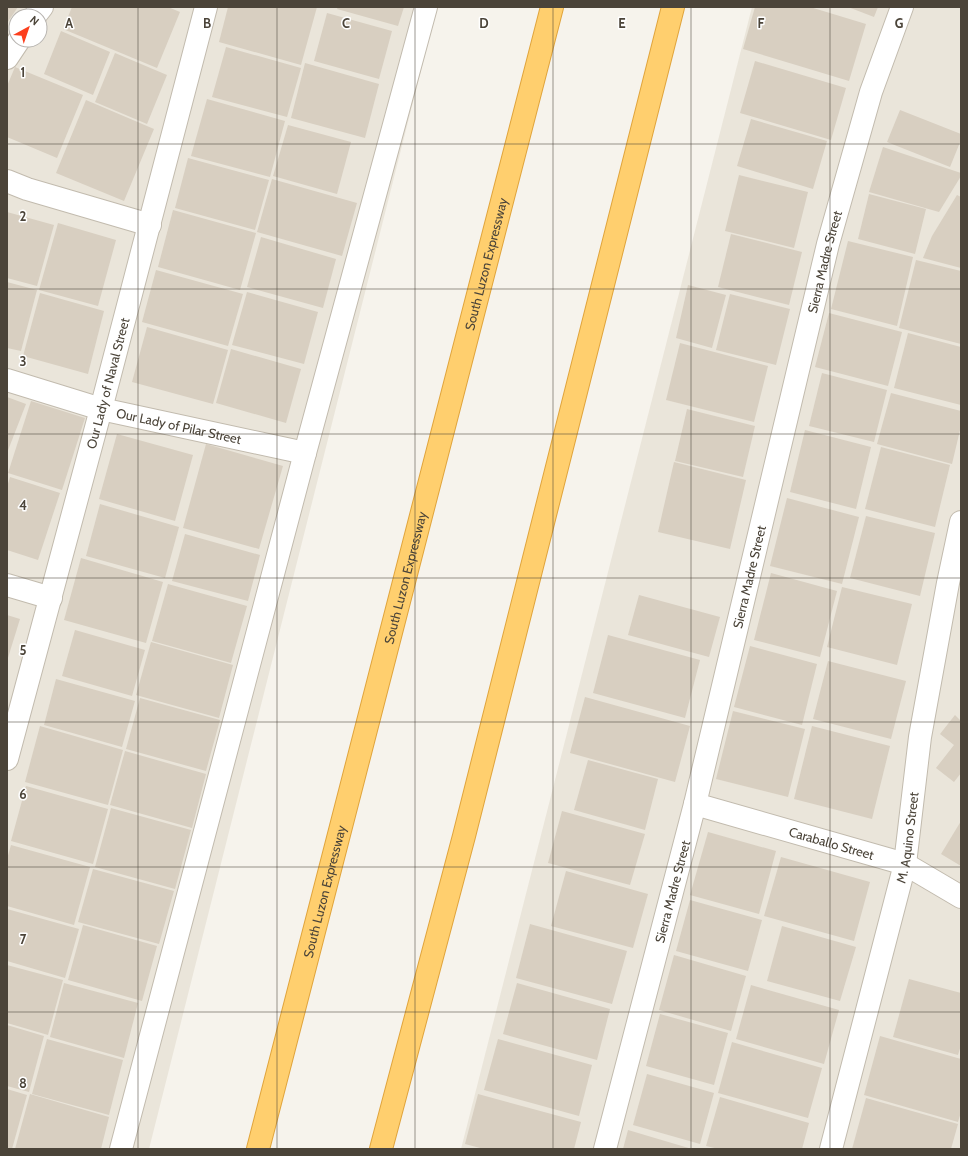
<svg xmlns="http://www.w3.org/2000/svg" width="968" height="1156" viewBox="0 0 968 1156" font-family="Cabin,sans-serif">
<style>
.residential{fill:#eae5da;fill-rule:evenodd}
.building{fill:#d8cfc1}
.lines{fill:none;stroke-linecap:round;stroke-linejoin:round}
.street-casing{stroke:#c2bbae;stroke-width:24}
.highway-casing{stroke:#e0a43c;stroke-width:24}
.street{stroke:#fff;stroke-width:22}
.highway{stroke:#ffcf6e;stroke-width:22}
.grid{fill:none;stroke:#4b4439;stroke-width:1;stroke-opacity:0.55}
.labels{text-anchor:middle;dominant-baseline:central;stroke-width:3;stroke-linejoin:round;paint-order:stroke}
.street-label{font-size:13px;fill:#4b4439;stroke:#fff}
.grid-label{font-size:13px;text-anchor:middle;font-weight:bold;fill:#4b4439;stroke:#fff;stroke-width:3;stroke-linejoin:round;paint-order:stroke}
</style>
<rect width="100%" height="100%" fill="#f6f3ec"/>
<!-- residential -->
<g class="residential">
<path d="M7,7H437L149,1149H7ZM16,16H40V40H16Z"/>
<polygon points="752,7 961,7 961,1149 461,1149"/>
</g>
<!-- building -->
<g class="building">
<polygon points="7,7 18,7 7,23"/>
<polygon points="72,7 168,7 180,12 157,68 63,29"/>
<polygon points="228,7 317,7 301,65 219,42"/>
<polygon points="338,7 404,7 398,26 337,9"/>
<polygon points="755,7 810,7 866,24 849,81 743,49"/>
<polygon points="848,7 878,7 874,17"/>
<polygon points="327,13 392,31 379,79 314,61"/>
<polygon points="61,31 110,52 93,95 44,74"/>
<polygon points="226,47 301,68 287,117 212,97"/>
<polygon points="115,53 167,75 147,124 95,102"/>
<polygon points="755,61 846,88 831,140 740,113"/>
<polygon points="305,63 379,84 365,138 291,118"/>
<polygon points="15,67 83,95 57,158 7,137 7,86"/>
<polygon points="207,99 285,121 270,177 191,156"/>
<polygon points="86,100 154,129 124,201 56,173"/>
<polygon points="900,110 961,134 961,140 950,167 887,142"/>
<polygon points="751,119 827,141 813,189 737,166"/>
<polygon points="288,125 351,142 337,194 273,176"/>
<polygon points="883,147 961,173 961,176 939,212 869,192"/>
<polygon points="188,158 269,180 255,230 175,208"/>
<polygon points="739,175 808,192 794,248 725,231"/>
<polygon points="272,179 357,203 342,256 257,232"/>
<polygon points="869,194 926,209 915,254 858,239"/>
<polygon points="957,195 961,197 961,268 923,258 932,236"/>
<polygon points="173,210 256,233 240,290 158,267"/>
<polygon points="7,212 54,225 37,286 7,278"/>
<polygon points="58,223 116,240 98,306 39,290"/>
<polygon points="731,234 802,252 789,305 718,287"/>
<polygon points="261,237 336,259 323,308 247,287"/>
<polygon points="848,241 913,257 897,326 831,309"/>
<polygon points="916,260 961,271 961,344 899,328"/>
<polygon points="156,270 243,294 228,346 142,322"/>
<polygon points="7,282 37,290 21,351 7,348"/>
<polygon points="688,285 726,295 712,348 676,338"/>
<polygon points="247,292 318,312 304,364 232,345"/>
<polygon points="40,293 104,311 88,374 23,356"/>
<polygon points="730,294 790,309 776,365 716,350"/>
<polygon points="829,313 902,332 888,386 815,367"/>
<polygon points="147,327 228,350 213,404 132,382"/>
<polygon points="908,333 961,347 961,405 894,388"/>
<polygon points="680,343 768,366 754,422 666,400"/>
<polygon points="231,349 301,369 286,423 216,403"/>
<polygon points="822,373 887,390 874,442 809,426"/>
<polygon points="891,393 961,411 961,426 952,464 877,444"/>
<polygon points="7,397 26,404 7,453"/>
<polygon points="31,401 85,418 62,490 8,473"/>
<polygon points="687,409 755,426 743,477 675,461"/>
<polygon points="805,430 871,447 856,509 790,492"/>
<polygon points="117,434 193,455 175,521 99,499"/>
<polygon points="206,444 283,466 259,549 183,528"/>
<polygon points="881,447 950,465 935,527 865,509"/>
<polygon points="674,462 746,480 730,549 658,532"/>
<polygon points="10,477 60,493 38,560 7,550 7,487"/>
<polygon points="787,498 859,517 842,584 770,566"/>
<polygon points="100,504 179,527 165,578 86,556"/>
<polygon points="866,516 935,533 920,596 850,578"/>
<polygon points="185,534 260,555 248,601 172,581"/>
<polygon points="81,558 163,582 146,643 64,620"/>
<polygon points="771,573 837,591 820,657 754,640"/>
<polygon points="168,584 247,606 231,663 152,641"/>
<polygon points="842,587 912,604 897,665 827,647"/>
<polygon points="639,595 720,617 709,657 628,635"/>
<polygon points="7,615 20,619 7,661"/>
<polygon points="75,630 145,650 132,696 62,676"/>
<polygon points="608,635 700,660 685,718 593,693"/>
<polygon points="151,642 233,665 219,718 136,695"/>
<polygon points="750,646 817,664 802,725 734,707"/>
<polygon points="828,661 906,681 891,739 813,719"/>
<polygon points="56,679 135,701 122,747 44,725"/>
<polygon points="585,697 690,726 675,782 570,753"/>
<polygon points="140,698 220,720 206,771 126,749"/>
<polygon points="733,711 805,729 788,797 716,779"/>
<polygon points="955,715 961,721 961,773 954,782 936,768 954,745 940,734"/>
<polygon points="40,726 123,750 108,805 25,782"/>
<polygon points="812,726 890,746 872,819 794,799"/>
<polygon points="125,751 206,774 192,828 110,805"/>
<polygon points="588,760 658,779 645,830 574,810"/>
<polygon points="26,786 108,809 93,864 11,841"/>
<polygon points="111,808 191,830 175,889 95,867"/>
<polygon points="562,811 645,834 630,885 548,863"/>
<polygon points="961,821 961,866 941,854"/>
<polygon points="708,832 776,851 759,914 690,895"/>
<polygon points="11,845 90,867 74,925 7,906 7,859"/>
<polygon points="781,857 870,882 854,941 764,916"/>
<polygon points="93,869 174,891 159,944 78,922"/>
<polygon points="566,871 648,894 633,948 551,926"/>
<polygon points="690,900 762,920 748,971 676,951"/>
<polygon points="7,909 79,929 65,978 7,961"/>
<polygon points="530,924 627,951 612,1004 516,978"/>
<polygon points="83,925 157,946 142,1001 68,980"/>
<polygon points="782,926 856,947 840,1001 767,981"/>
<polygon points="674,955 746,976 731,1031 659,1010"/>
<polygon points="7,965 63,980 48,1035 7,1023"/>
<polygon points="909,979 961,993 961,1045 958,1055 893,1037"/>
<polygon points="64,983 138,1003 124,1058 50,1037"/>
<polygon points="517,983 610,1009 597,1060 503,1034"/>
<polygon points="751,985 839,1010 824,1064 736,1039"/>
<polygon points="660,1014 728,1033 714,1085 646,1066"/>
<polygon points="7,1025 44,1036 29,1092 7,1086"/>
<polygon points="880,1036 961,1059 961,1112 958,1122 864,1095"/>
<polygon points="47,1039 123,1060 109,1115 32,1094"/>
<polygon points="498,1039 592,1065 579,1116 484,1090"/>
<polygon points="732,1042 822,1068 808,1118 718,1093"/>
<polygon points="647,1074 714,1093 700,1144 633,1125"/>
<polygon points="7,1089 27,1095 12,1149 7,1149"/>
<polygon points="30,1094 109,1117 101,1149 15,1149"/>
<polygon points="478,1094 581,1122 574,1149 484,1149 465,1144"/>
<polygon points="720,1097 809,1123 802,1149 719,1149 706,1146"/>
<polygon points="866,1098 958,1124 951,1149 852,1149"/>
<polygon points="628,1130 692,1149 623,1149"/>
</g>
<g class="lines">
<!-- street casing -->
<g class="street-casing">
<g id="street">
<polyline points="35,16 42,7"/>
<polyline points="7,58 19,40"/>
<polyline points="7,181 27,189 150,225"/>
<path id="s1" d="M7,380L101,409L305,453"/>
<polyline points="7,585 51,598"/>
<path id="s2" d="M7,759L101,409L206,7"/>
<path id="s3" d="M695,804L905,864L961,897"/>
<polyline points="121,1149 305,453 426,7"/>
<path id="s4" d="M605,1149L695,804L828,244L871,92L902,7"/>
<path id="s5" d="M831,1149L905,864L920,737L948,583L961,522"/>
</g>
</g>
<!-- highway casing -->
<g class="highway-casing">
<g id="highway">
<path id="s6" d="M258,1149L552,7"/>
<polyline points="381,1149 464,836 673,7"/>
</g>
</g>
<!-- street -->
<use href="#street" class="street"/>
<!-- highway -->
<use href="#highway" class="highway"/>
</g>
<!-- grid -->
<path class="grid" d="M138,7V1149M277,7V1149M415,7V1149M553,7V1149M691,7V1149M830,7V1149M7,144H961M7,289H961M7,434H961M7,578H961M7,722H961M7,867H961M7,1012H961"/>
<g class="labels">
<!-- street labels -->
<g class="street-label">
<text stroke="none"><textPath href="#s4" startOffset="914">Sierra Madre Street</textPath></text>
<text stroke="none"><textPath href="#s6" startOffset="914">South Luzon Expressway</textPath></text>
<text stroke="none"><textPath href="#s2" startOffset="389">Our Lady of Naval Street</textPath></text>
<text stroke="none"><textPath href="#s1" startOffset="178">Our Lady of Pilar Street</textPath></text>
<text stroke="none"><textPath href="#s4" startOffset="590">Sierra Madre Street</textPath></text>
<text stroke="none"><textPath href="#s6" startOffset="590">South Luzon Expressway</textPath></text>
<text stroke="none"><textPath href="#s5" startOffset="321">M. Aquino Street</textPath></text>
<text stroke="none"><textPath href="#s3" startOffset="142">Caraballo Street</textPath></text>
<text stroke="none"><textPath href="#s4" startOffset="266">Sierra Madre Street</textPath></text>
<text stroke="none"><textPath href="#s6" startOffset="266">South Luzon Expressway</textPath></text>
</g>
</g>
<g class="grid-label">
<text x="69" y="28">A</text>
<text x="207" y="28">B</text>
<text x="346" y="28">C</text>
<text x="484" y="28">D</text>
<text x="622" y="28">E</text>
<text x="761" y="28">F</text>
<text x="899" y="28">G</text>
<text x="23" y="77">1</text>
<text x="23" y="221">2</text>
<text x="23" y="366">3</text>
<text x="23" y="510">4</text>
<text x="23" y="655">5</text>
<text x="23" y="799">6</text>
<text x="23" y="944">7</text>
<text x="23" y="1088">8</text>
</g>
<!-- border -->
<rect width="968" height="1156" fill="none" stroke="#4b4439" stroke-width="16"/>
<!-- north arrow -->
<g transform="translate(28 28) rotate(40)"><circle r="19" fill="#ffffff" stroke="#b7b4b0"/>
<path d="M0-3L7 15L0 10L-7 15Z" fill="#fc3f1d"/>
<text y="-6" font-size="11" font-weight="bold" text-anchor="middle" fill="#4b4439">N</text>
</g>
</svg>
